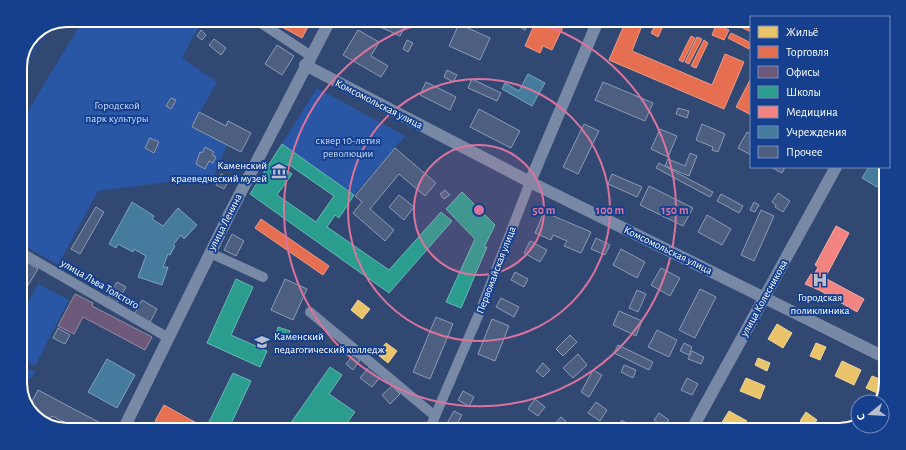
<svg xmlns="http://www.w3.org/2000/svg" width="906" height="450" viewBox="0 0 906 450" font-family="'Alegreya Sans',sans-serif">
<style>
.green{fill:#2956a5}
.water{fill:#2c4a82}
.homes{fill:#e9c46a;stroke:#f0d697}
.shops{fill:#e76f51;stroke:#ee9a85}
.offices{fill:#6d597a;stroke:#998ba2}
.schools{fill:#2a9d8f;stroke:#6abab1;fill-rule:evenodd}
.health{fill:#f28482;stroke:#f6a9a8}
.public{fill:#457b9d;stroke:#7da3ba}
.building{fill:#4c5f81;stroke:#8d9bb4}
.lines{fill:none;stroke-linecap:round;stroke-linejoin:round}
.minor{stroke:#7889a6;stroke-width:10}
.tertiary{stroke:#7889a6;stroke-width:12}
.ring{fill:none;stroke:#da749d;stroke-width:2}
.labels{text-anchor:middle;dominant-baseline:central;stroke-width:4;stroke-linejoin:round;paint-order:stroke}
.street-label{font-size:11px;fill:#fff;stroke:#16408e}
.park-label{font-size:11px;fill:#c7dafb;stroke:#16408e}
.poi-label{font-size:11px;fill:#fff;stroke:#16408e;text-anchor:end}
.rim{fill:none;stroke:#fff;stroke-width:2}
.centre{fill:#da749d;stroke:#16408e;stroke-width:2}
.ring-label{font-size:12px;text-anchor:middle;font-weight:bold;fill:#da749d;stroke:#16408e;stroke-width:4;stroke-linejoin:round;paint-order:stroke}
</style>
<rect width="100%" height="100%" fill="#314873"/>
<!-- green -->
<g class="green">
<polygon points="83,20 202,21 182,58 217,82 192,127 227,145 214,176 98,191 58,265 20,243 20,124"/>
<polygon points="317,88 405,136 354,195 282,144"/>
<polygon points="38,284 69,300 35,366 20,359 20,317"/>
<path d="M20,367L35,371C33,379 28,380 20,380Z"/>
</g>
<!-- water -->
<polygon class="water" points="52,26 20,81 20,64 34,33"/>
<!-- homes -->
<g class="homes">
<polygon points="358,300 370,309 362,319 351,310"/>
<polygon points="777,324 792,333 783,348 768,339"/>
<polygon points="386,343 397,351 388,363 377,354"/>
<polygon points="816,343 826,347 820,360 810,356"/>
<polygon points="758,358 770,363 767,371 755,365"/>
<polygon points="842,361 861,370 854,385 835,376"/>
<polygon points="872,376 882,380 880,402 872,402 877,393 866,388"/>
<polygon points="746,378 765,386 760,399 740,391"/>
<polygon points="729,411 747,421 742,429 729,429 721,424"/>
<polygon points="806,412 817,420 810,429 800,421"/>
</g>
<!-- shops -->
<g class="shops">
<polygon points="271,21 311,21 302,38"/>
<polygon points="535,23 553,23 563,27 552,50 543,46 540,53 525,46"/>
<polygon points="625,23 643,23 632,51 712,85 725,54 744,62 724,109 609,60"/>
<polygon points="656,24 664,24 658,37 651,33"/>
<polygon points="735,24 746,24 751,27 751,32"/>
<polygon points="716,25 729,30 724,40 712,35"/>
<polygon points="731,33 751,43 749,49 728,38"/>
<polygon points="691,36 695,38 683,62 679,60"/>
<polygon points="697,37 702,39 689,64 685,62"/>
<polygon points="704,40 708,43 696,68 691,66"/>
<polygon points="751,78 751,115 736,107"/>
<polygon points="261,219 329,266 323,275 255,228"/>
<polygon points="164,405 202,426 163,426 155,421"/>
</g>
<!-- offices -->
<polygon class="offices" points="75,294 93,303 92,306 152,337 145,350 83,317 74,334 58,326"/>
<!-- schools -->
<g class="schools">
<path d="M282,144L354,195L339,218L335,215L327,227L389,270L441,212L452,221L389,293L250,194ZM288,164L334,196L316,222L277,195L292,174L285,169Z"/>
<polygon points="462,192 495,225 484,247 487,247 461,308 446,302 475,239 446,209"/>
<polygon points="236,279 253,287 231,335 267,351 260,367 207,343"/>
<polygon points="278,327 290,331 288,338 276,334"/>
<polygon points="330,367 342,375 329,394 355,412 344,427 339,427 333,423 330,427 288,427"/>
<polygon points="233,373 251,381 230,426 207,426"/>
</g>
<!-- health -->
<polygon class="health" points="836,226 849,233 825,278 864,299 857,312 819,290 805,284 811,274 814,275 818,267 815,265"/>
<!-- public -->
<g class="public">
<polygon points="528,74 545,83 532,106 502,89 505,83 519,91"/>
<polygon points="869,167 884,169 884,175 877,187 862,178"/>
<polygon points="132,202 154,216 152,219 163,226 178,208 197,225 184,239 181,235 173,245 175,246 170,255 168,254 163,267 168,267 162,285 138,277 146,256 134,249 133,252 118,244 116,248 109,244"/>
<polygon points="107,359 135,375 117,408 88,392"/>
</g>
<!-- building -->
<g class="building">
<polygon points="375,22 407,22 400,36 374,24"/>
<polygon points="512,23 529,23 525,30"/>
<polygon points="459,24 490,38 480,60 449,46"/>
<polygon points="201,30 206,35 202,40 197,36"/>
<polygon points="358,30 379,42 371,56 388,66 381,77 343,55"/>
<polygon points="214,39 226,48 221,55 209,45"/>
<polygon points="407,40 413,43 408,52 403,49"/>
<polygon points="277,45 294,56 282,75 265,64"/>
<polygon points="447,70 457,75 453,82 444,77"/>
<polygon points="472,79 501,93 497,101 468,88"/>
<polygon points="426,82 456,97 450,110 420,95"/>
<polygon points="603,82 653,103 645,121 595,100"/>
<polygon points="171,98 176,100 171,109 166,106"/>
<polygon points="678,108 689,111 687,118 676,114"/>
<polygon points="479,109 520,131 511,148 470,127"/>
<polygon points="199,112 226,126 228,121 251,133 241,152 192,127"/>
<polygon points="584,124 599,131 578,174 563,167"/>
<polygon points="702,124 725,134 718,152 712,150 713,147 696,140"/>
<polygon points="660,129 677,136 668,157 651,149"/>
<polygon points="747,132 751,134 751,155 738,148"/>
<polygon points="150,138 159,142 154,153 145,148"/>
<polygon points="205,147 214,152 212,155 216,157 213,163 209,161 205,169 196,164 200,152 202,153"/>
<polygon points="395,148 436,183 425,196 399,174 370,209 394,230 385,241 353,213 362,202 355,196"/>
<polygon points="690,153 697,156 689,176 665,166 668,159 685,166"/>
<polygon points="659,163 713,192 710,197 656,168"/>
<polygon points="771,167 785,167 782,173"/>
<polygon points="221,174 230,179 224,189 216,185"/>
<polygon points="612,174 642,187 637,197 608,184"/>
<polygon points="649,186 693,208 683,226 640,205"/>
<polygon points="445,190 450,195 444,199 440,194"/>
<polygon points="778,193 790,201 783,212 775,207 776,205 772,202"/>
<polygon points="721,194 743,206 739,213 717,201"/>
<polygon points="399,195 414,207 404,220 389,207"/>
<polygon points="754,202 759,205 755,212 750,210"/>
<polygon points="96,207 104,212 80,254 71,249"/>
<polygon points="761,210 774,216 754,261 741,255"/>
<polygon points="544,212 591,232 581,253 564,246 567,241 553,235 551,240 535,233"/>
<polygon points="707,215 731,229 722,245 698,232"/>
<polygon points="232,234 244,241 236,256 224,250"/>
<polygon points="596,238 610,245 605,255 591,249"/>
<polygon points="530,241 547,250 540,262 524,253"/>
<polygon points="621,249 645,262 637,278 613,265"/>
<polygon points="21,258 38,269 25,290 20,287"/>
<polygon points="661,268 680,278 670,296 651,285"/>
<polygon points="515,272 528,279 524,287 511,280"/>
<polygon points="285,279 307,289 293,320 271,310"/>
<polygon points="117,282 126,287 116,304 107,299"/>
<polygon points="700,289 716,297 695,338 679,330"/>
<polygon points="637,290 646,294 638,312 629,308"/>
<polygon points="501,298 519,307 514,317 496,307"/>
<polygon points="142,300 157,309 149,324 134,315"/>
<polygon points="619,311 642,321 636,336 613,325"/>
<polygon points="436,317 453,324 430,379 413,372"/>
<polygon points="492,319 509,326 495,361 478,354"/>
<polygon points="58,328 70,335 65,344 53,338"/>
<polygon points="657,330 677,340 669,357 648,347"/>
<polygon points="570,335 577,342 563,356 556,349"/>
<polygon points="684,343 692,347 689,355 680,351"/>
<polygon points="618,345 653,362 649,370 614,353"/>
<polygon points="692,351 704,357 701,364 688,359"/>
<polygon points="578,354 587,365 573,378 563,368"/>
<polygon points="353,355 360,360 353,370 346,364"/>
<polygon points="543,363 550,370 543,377 536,371"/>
<polygon points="624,365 636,370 633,378 621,372"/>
<polygon points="369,367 381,376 372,387 360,378"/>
<polygon points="593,370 602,375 589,397 581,392"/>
<polygon points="687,378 698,384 692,395 681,390"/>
<polygon points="392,386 400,394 390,404 382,395"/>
<polygon points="38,390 106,426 70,425 52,416 46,425 28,409"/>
<polygon points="463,391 474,397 469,406 458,400"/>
<polygon points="535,399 545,407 538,416 528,409"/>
<polygon points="596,402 607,410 600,421 588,413"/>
<polygon points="454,411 462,415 455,428 451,428 446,425"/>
<polygon points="659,413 669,420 663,427 654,420"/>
<polygon points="561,417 570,425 567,428 553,428 552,427"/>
<polygon points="622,420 633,428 633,429 615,429"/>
</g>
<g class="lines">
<!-- minor -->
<g class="minor">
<polyline points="258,21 311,56"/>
<polyline points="20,252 167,337"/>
<polyline points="210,253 263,277"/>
<polyline points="310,312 435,416"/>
<polyline points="430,428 481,309 530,182"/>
</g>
<!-- tertiary -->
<g class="tertiary">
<polyline points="305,65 530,182 882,356"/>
<polyline points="530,182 597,23"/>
<polyline points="125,426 229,215 329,22"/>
<polyline points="692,429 836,167"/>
</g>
</g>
<!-- distance rings -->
<circle cx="479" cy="210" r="65" fill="#da749d" fill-opacity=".12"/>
<g class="ring">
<circle cx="479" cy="210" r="65"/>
<circle cx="479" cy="210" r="131"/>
<path d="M538 23A196 196 0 1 1 422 23"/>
</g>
<!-- icons -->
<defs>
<g id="museum-bare" transform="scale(1.2)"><path d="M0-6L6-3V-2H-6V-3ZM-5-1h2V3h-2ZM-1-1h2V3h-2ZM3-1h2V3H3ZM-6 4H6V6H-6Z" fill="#b7bfce" stroke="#16408e" stroke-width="2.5" paint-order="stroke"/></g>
<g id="hospital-bare" transform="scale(1.2)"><path d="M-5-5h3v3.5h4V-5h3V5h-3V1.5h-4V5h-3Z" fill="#b7bfce" stroke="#16408e" stroke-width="2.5" paint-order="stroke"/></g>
<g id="university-bare" transform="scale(1.2)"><path d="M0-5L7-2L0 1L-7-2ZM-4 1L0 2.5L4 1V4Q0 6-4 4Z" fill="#b7bfce" stroke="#16408e" stroke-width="2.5" paint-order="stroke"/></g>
</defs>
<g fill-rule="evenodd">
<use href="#museum-bare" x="279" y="171"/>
<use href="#hospital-bare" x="820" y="280"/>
<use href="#university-bare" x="262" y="342"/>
</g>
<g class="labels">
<!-- street labels -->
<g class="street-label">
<text transform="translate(379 104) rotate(27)">Комсомольская улица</text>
<text transform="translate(225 222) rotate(-63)">улица Ленина</text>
<text transform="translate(668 250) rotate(26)">Комсомольская улица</text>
<text transform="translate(496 270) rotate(-69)">Первомайская улица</text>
<text transform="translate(100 284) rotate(30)">улица Льва Толстого</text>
<text transform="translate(764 298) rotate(-61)">улица Колесникова</text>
</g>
<!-- park labels -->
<g class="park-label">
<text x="117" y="105">Городской<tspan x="117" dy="13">парк культуры</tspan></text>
<text x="348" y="140">сквер 10-летия<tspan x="348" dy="13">революции</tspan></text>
</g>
<!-- poi labels -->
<g class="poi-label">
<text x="267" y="165">Каменский<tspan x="267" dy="13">краеведческий музей</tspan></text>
<text x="820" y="297" text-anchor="middle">Городская<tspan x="820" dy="13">поликлиника</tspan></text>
<text x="274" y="336" text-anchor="start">Каменский<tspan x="274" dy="13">педагогический колледж</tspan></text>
</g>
</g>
<!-- crop -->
<path d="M0 0H906V450H0ZM67 27H839A40 40 0 0 1 879 67V383A40 40 0 0 1 839 423H67A40 40 0 0 1 27 383V67A40 40 0 0 1 67 27Z" fill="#16408e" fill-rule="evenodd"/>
<path class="rim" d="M67 27H839A40 40 0 0 1 879 67V383A40 40 0 0 1 839 423H67A40 40 0 0 1 27 383V67A40 40 0 0 1 67 27Z"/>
<circle cx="479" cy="210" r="6" class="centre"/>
<g class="ring-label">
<text x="544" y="214">50 m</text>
<text x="610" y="214">100 m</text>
<text x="675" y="214">150 m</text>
</g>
<!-- legend -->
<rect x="750" y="16" width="140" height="152" fill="#16408e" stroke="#738cbb"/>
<rect x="758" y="26" width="20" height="12" fill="#e9c46a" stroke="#738cbb"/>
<text x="786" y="36" font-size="12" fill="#ffffff">Жильё</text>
<rect x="758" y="46" width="20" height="12" fill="#e76f51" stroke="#738cbb"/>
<text x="786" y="56" font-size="12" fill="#ffffff">Торговля</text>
<rect x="758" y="66" width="20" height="12" fill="#6d597a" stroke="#738cbb"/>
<text x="786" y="76" font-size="12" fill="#ffffff">Офисы</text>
<rect x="758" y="86" width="20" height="12" fill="#2a9d8f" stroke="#738cbb"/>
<text x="786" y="96" font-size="12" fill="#ffffff">Школы</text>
<rect x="758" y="106" width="20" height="12" fill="#f28482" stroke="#738cbb"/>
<text x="786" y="116" font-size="12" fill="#ffffff">Медицина</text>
<rect x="758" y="126" width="20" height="12" fill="#457b9d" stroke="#738cbb"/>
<text x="786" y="136" font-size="12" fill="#ffffff">Учреждения</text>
<rect x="758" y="146" width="20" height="12" fill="#4c5f81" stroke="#738cbb"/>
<text x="786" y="156" font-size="12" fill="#ffffff">Прочее</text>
<!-- north arrow -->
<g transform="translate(870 414) rotate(252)"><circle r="19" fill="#16408e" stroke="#738cbb"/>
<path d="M0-3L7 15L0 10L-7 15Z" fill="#b7bfce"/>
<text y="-6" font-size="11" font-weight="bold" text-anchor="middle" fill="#ffffff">С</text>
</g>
</svg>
